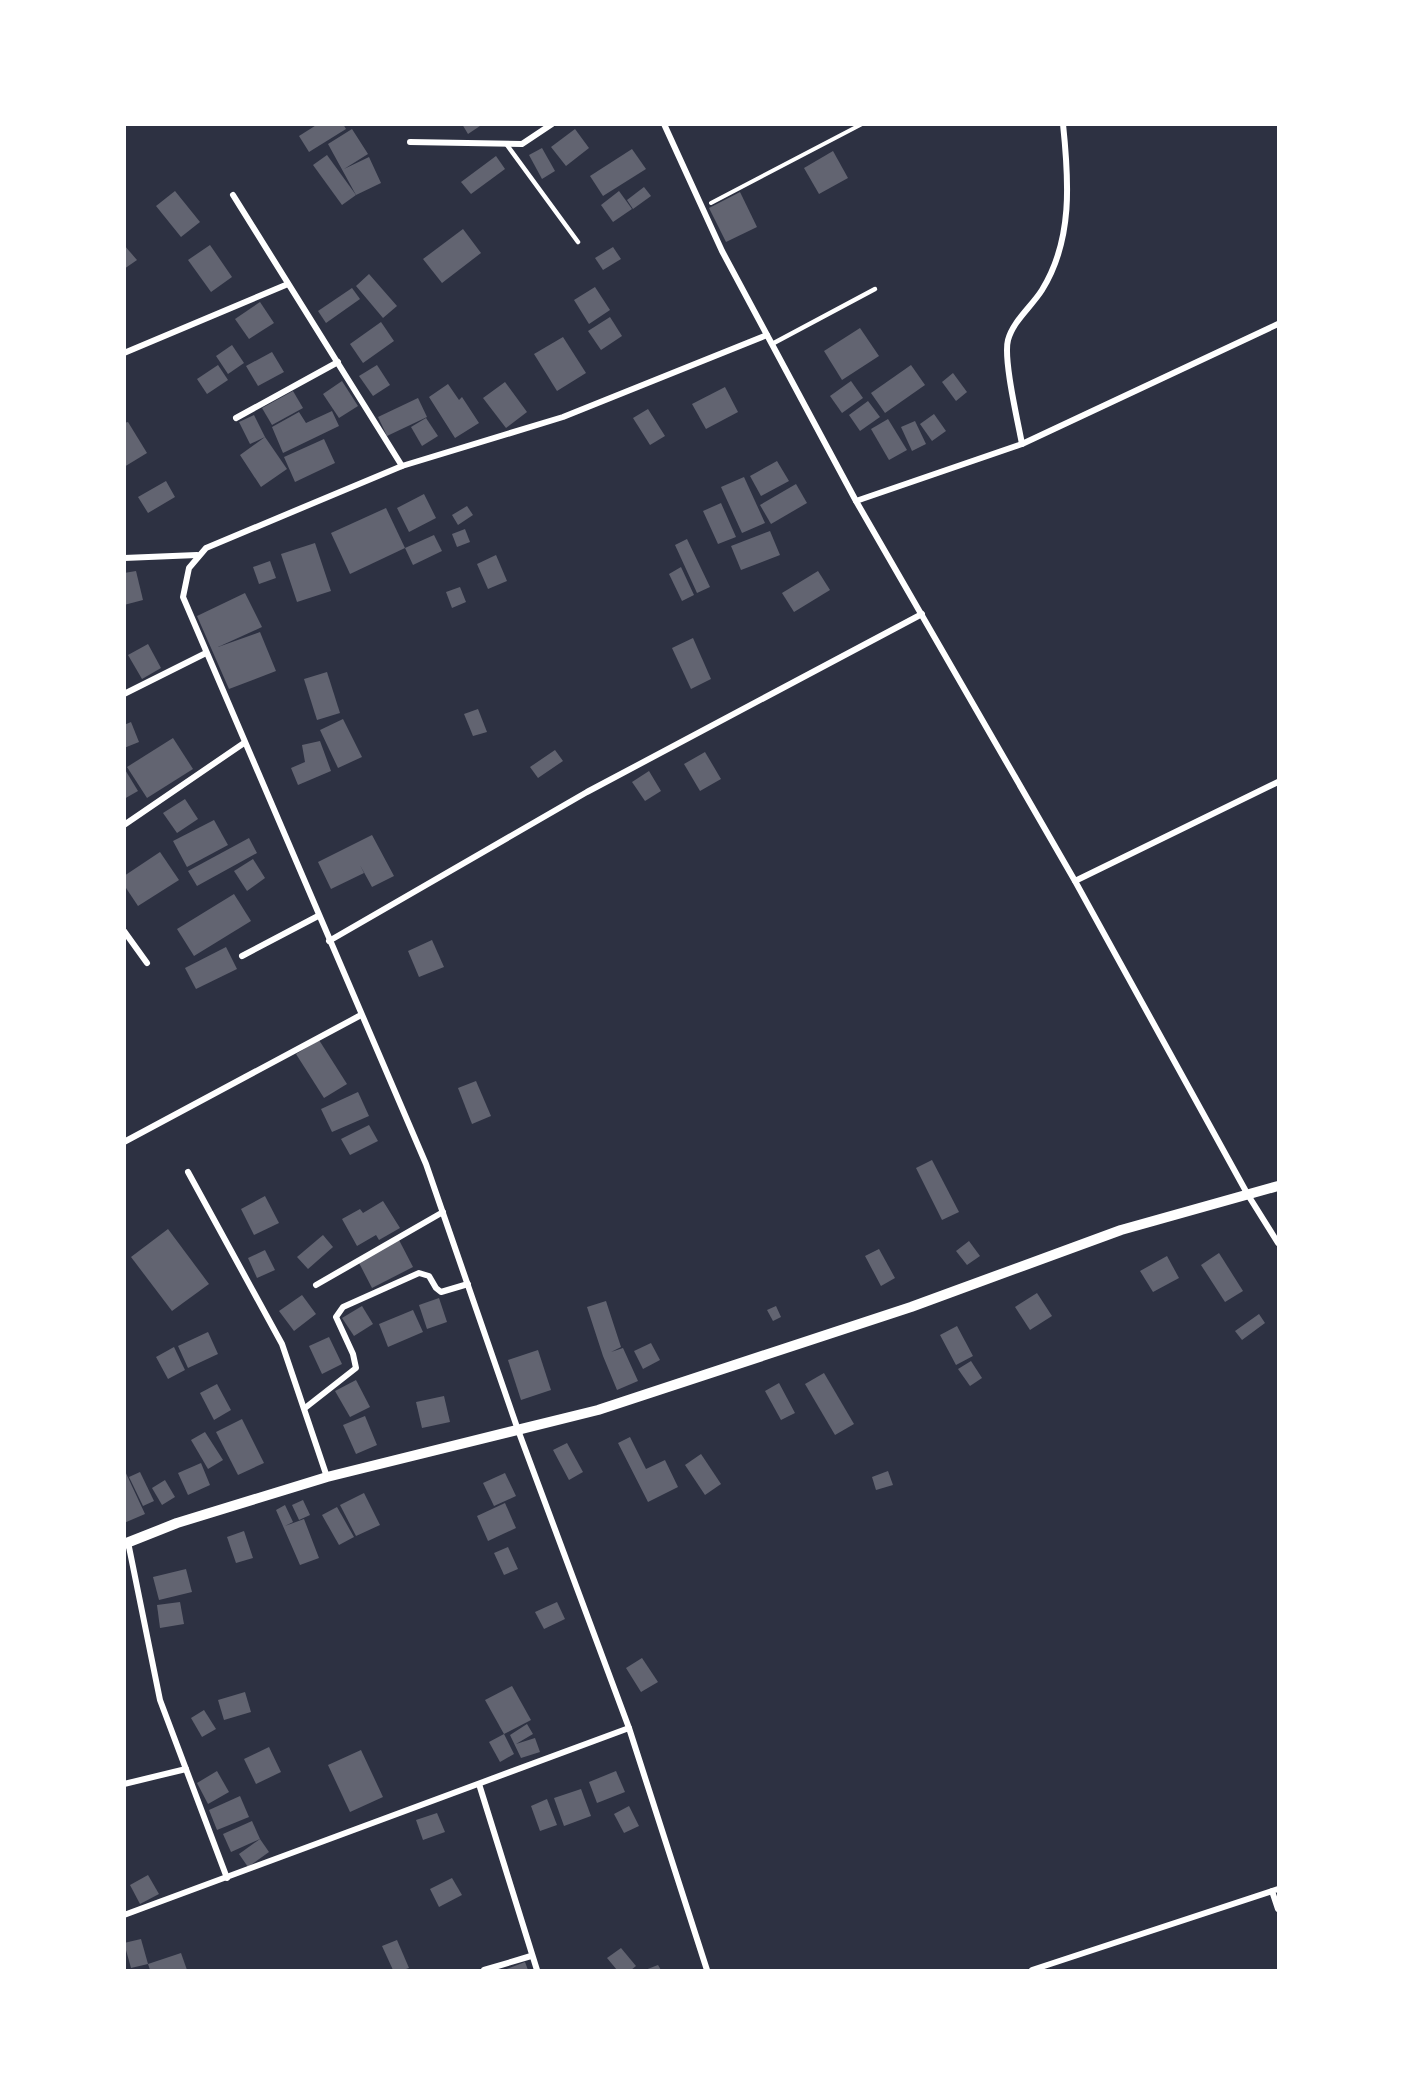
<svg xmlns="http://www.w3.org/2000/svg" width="1403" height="2095" viewBox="0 0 1403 2095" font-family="'Fira Sans',sans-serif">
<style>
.building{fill:#626471}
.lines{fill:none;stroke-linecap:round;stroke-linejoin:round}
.path{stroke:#fff;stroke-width:4}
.service{stroke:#fff;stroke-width:4.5}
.minor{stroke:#fff;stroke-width:6}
.tertiary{stroke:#fff;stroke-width:10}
</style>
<rect width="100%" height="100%" fill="#2d3142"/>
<!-- building -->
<g class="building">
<polygon points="318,124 343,124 346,129 309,152 299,136"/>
<polygon points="462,124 483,124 468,134"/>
<polygon points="352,129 368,154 344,169 369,157 381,183 356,195 328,144"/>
<polygon points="575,129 589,148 566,166 551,147"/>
<polygon points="542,148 555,171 542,179 529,155"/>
<polygon points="632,149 646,169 603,196 590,176"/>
<polygon points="833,151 848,178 819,194 804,168"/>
<polygon points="327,155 356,195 342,205 313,165"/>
<polygon points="496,156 505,169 471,194 461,182"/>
<polygon points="644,187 651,196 633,209 627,200"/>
<polygon points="175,191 200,222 181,237 156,206"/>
<polygon points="619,191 632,209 613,222 601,205"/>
<polygon points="740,192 757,227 726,242 709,208"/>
<polygon points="463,229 481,253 442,283 423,259"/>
<polygon points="124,245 137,260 124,269"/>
<polygon points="210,245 232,277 211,292 188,260"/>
<polygon points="613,247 621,259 603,270 595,258"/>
<polygon points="369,274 397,306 383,318 356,286"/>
<polygon points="595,287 610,310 589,324 574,300"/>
<polygon points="352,288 360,299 326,323 318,311"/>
<polygon points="260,302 274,323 249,339 235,319"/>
<polygon points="610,317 622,336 601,350 588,331"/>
<polygon points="381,322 394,341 363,363 350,344"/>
<polygon points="860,328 879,356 842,380 824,351"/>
<polygon points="563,337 586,373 557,391 534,354"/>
<polygon points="232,345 244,363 228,374 216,356"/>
<polygon points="272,352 284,372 258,386 246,366"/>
<polygon points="218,365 228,380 207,394 197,379"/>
<polygon points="377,365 390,385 373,396 359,376"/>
<polygon points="911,365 925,385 885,413 871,393"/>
<polygon points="953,373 967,392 956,401 942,382"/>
<polygon points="342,381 358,406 339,418 323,394"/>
<polygon points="851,381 863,398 842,413 830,396"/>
<polygon points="505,382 527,412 506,428 483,398"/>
<polygon points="448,384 459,400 462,397 479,423 455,438 429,397"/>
<polygon points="725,387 738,412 706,429 692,404"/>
<polygon points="293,391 303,408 272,425 262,408"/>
<polygon points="418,398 427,417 387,436 378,417"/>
<polygon points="868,401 880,417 860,431 849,415"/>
<polygon points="648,409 665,436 650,445 633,418"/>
<polygon points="332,411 339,426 283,453 272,427 299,412 306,423"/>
<polygon points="934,414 946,431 932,441 920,424"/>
<polygon points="254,415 265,437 287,469 261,487 240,455 265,437 250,444 239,422"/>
<polygon points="426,418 438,436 422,446 411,427"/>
<polygon points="888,419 907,450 889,460 871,429"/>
<polygon points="915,421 926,444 912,451 901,427"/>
<polygon points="128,422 147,453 124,467 124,423"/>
<polygon points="324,439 335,463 295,482 284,457"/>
<polygon points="777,461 789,481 761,496 750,476"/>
<polygon points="744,477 765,523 742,533 721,487"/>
<polygon points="166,481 175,497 148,513 138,497"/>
<polygon points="796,484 807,503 771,524 760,505"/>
<polygon points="424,494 436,518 409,532 397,508"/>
<polygon points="721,503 736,537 718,544 703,511"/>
<polygon points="467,506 473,515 458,525 452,515"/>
<polygon points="386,508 405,548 350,574 331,533"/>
<polygon points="465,529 470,542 457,547 452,534"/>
<polygon points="770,531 780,555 741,570 731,546"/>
<polygon points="434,535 442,551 413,565 405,548"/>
<polygon points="687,539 710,587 697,593 675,545"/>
<polygon points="315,543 331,591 297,602 281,554"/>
<polygon points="496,555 507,581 488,589 477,564"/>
<polygon points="270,561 276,578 259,584 253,567"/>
<polygon points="681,567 694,595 682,601 669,574"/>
<polygon points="136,571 143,600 124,605 124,573"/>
<polygon points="818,571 830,590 794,612 782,593"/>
<polygon points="460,587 466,602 452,608 446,592"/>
<polygon points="245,593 262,627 218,647 260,632 276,671 229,689 197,616"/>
<polygon points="693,638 711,679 691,689 672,648"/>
<polygon points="148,644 161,668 142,679 128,655"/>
<polygon points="327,672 340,713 317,720 304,679"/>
<polygon points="478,709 487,732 473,736 464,714"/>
<polygon points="343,719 362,757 338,768 320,730"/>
<polygon points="131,722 139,742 124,748 124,725"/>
<polygon points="173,738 193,769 147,798 127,767"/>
<polygon points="320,741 331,771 298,785 291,768 305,762 302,745"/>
<polygon points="555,750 563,761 538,778 530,767"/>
<polygon points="705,752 721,779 700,791 684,764"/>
<polygon points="124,768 138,791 124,799"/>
<polygon points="649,771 661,791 645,801 632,782"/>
<polygon points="185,799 198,819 177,833 163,813"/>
<polygon points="214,820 228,845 187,867 173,841"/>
<polygon points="372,835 394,876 372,887 360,865 364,873 331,889 318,862"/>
<polygon points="249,838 257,853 197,886 188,871"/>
<polygon points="160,852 179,880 138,906 124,885 124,876"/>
<polygon points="253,859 265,878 247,891 234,871"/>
<polygon points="234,894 251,921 194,956 177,929"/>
<polygon points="432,940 444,967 419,977 408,951"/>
<polygon points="226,947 237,969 196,989 185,968"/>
<polygon points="319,1040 347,1084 324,1098 296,1054"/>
<polygon points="476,1081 491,1116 472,1124 458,1088"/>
<polygon points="358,1092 369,1116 332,1132 321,1109"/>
<polygon points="369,1125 378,1141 350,1155 341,1139"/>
<polygon points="932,1160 959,1212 942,1220 916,1168"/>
<polygon points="265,1196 279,1223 254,1235 241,1209"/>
<polygon points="383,1201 400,1228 379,1240 376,1235 357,1246 342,1219 360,1209 363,1213"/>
<polygon points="168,1229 209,1284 172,1311 131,1257"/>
<polygon points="323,1235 333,1247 308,1269 297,1257"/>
<polygon points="399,1240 413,1267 372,1288 358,1261"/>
<polygon points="969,1241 980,1256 967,1265 956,1251"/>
<polygon points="879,1249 895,1278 881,1286 865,1256"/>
<polygon points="265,1250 275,1270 257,1278 248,1258"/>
<polygon points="1219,1253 1243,1291 1225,1302 1201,1265"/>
<polygon points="1167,1256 1179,1278 1153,1292 1140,1271"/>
<polygon points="1037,1293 1052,1316 1030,1330 1015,1307"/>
<polygon points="302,1295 316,1314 294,1331 279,1311"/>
<polygon points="439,1298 447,1322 427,1329 419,1305"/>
<polygon points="606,1301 621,1347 611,1352 623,1348 638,1381 617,1390 603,1356 587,1307"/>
<polygon points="362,1306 373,1324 354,1336 342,1318"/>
<polygon points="776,1306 781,1317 773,1321 767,1310"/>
<polygon points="413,1310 423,1332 388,1347 379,1324"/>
<polygon points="1259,1314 1265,1323 1242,1340 1235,1331"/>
<polygon points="957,1326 973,1356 956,1365 940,1335"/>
<polygon points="208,1332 218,1354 188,1368 178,1346"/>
<polygon points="329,1337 342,1364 322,1374 309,1346"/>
<polygon points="651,1343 660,1360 643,1369 634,1351"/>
<polygon points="174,1347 185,1370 168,1379 156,1357"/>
<polygon points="538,1350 551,1390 521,1400 508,1360"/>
<polygon points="971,1361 982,1378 970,1386 958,1369"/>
<polygon points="824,1373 854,1424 835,1435 805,1384"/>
<polygon points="356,1380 370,1407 350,1417 335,1391"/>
<polygon points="779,1383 795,1413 781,1420 765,1391"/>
<polygon points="217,1384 231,1410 214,1420 200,1393"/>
<polygon points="444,1396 450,1422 422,1428 416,1402"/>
<polygon points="365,1416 377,1445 356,1454 343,1425"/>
<polygon points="242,1419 264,1463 238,1475 216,1432"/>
<polygon points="205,1432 223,1460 208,1469 191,1440"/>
<polygon points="630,1437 646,1469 665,1460 678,1487 648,1502 618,1443"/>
<polygon points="567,1443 583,1472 569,1480 553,1450"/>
<polygon points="701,1454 721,1484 705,1495 685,1465"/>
<polygon points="201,1463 210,1485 188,1495 178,1473"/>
<polygon points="124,1469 145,1514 124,1523"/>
<polygon points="888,1471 893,1485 876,1490 872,1477"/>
<polygon points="140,1472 154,1501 143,1506 129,1477"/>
<polygon points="505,1473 516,1496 494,1506 483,1483"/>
<polygon points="165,1480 175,1497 162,1505 152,1488"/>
<polygon points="364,1493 380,1525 356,1536 340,1505"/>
<polygon points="303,1500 310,1515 299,1520 292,1505"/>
<polygon points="505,1503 516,1528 488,1541 477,1516"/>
<polygon points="285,1505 293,1522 285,1526 304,1519 319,1558 300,1565 276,1510"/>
<polygon points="337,1507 354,1537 339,1545 322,1515"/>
<polygon points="244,1531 253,1558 236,1563 227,1537"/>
<polygon points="508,1547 518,1569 504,1575 494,1553"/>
<polygon points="186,1569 192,1592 159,1600 153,1577"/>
<polygon points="180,1602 184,1624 160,1628 157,1605"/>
<polygon points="557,1602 565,1619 544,1629 535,1612"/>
<polygon points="642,1658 658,1682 641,1692 626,1668"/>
<polygon points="512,1686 531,1720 504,1734 485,1700"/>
<polygon points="245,1692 251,1712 224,1720 218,1700"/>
<polygon points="204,1710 216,1729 202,1737 191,1718"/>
<polygon points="527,1724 533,1734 516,1744 535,1738 540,1752 521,1758 510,1735"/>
<polygon points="504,1734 514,1754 500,1762 489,1742"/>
<polygon points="269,1747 281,1772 256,1784 244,1759"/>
<polygon points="361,1750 383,1797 350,1812 328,1765"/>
<polygon points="217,1771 229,1792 208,1804 197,1783"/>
<polygon points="616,1771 625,1792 597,1803 589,1782"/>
<polygon points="581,1789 591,1816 564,1826 554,1798"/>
<polygon points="240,1796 249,1817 217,1830 209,1810"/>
<polygon points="547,1799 557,1825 540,1831 531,1806"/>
<polygon points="629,1806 639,1826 624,1833 614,1814"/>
<polygon points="437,1813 445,1832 423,1840 416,1820"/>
<polygon points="252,1821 260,1839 231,1852 223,1834"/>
<polygon points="260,1839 269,1852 248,1867 239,1854"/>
<polygon points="148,1875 159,1894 140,1904 130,1885"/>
<polygon points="452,1878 462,1895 439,1907 430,1889"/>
<polygon points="141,1939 148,1964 131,1968 124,1943"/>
<polygon points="397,1940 409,1968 403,1970 393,1970 382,1946"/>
<polygon points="621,1948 636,1966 631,1970 617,1970 607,1958"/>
<polygon points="181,1953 187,1970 150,1970 148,1964"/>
<polygon points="525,1962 528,1970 504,1970"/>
<polygon points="658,1965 661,1970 645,1970"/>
</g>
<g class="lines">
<!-- path -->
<polyline class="path" points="711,203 862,124"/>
<!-- service -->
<g class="service">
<polyline points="507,145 578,242"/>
<polyline points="772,344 875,289"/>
</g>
<!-- minor -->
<g class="minor">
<polyline points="664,124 722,251 856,501 1075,881 1248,1195 1278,1243"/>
<polyline points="410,142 522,144 552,124"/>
<polyline points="233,195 402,466"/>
<polyline points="124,353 288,284"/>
<polyline points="236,418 338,362"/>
<path d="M1022,444C1018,422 1003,359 1008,340C1013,321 1032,306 1042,290C1073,240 1069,181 1063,124"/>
<polyline points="856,501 1022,444 1278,324"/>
<polyline points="124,558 197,555"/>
<polyline points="124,694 206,653"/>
<polyline points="124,825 244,743"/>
<polyline points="1075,881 1278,782"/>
<polyline points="124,931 147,963"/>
<polyline points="329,941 587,792 922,614"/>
<polyline points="242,956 318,916"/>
<polyline points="124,1142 361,1015"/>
<polyline points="188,1172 282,1344 327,1477"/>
<polyline points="316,1285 443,1212"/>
<polyline points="305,1408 356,1368 353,1354 336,1317 343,1307 419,1273 429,1276 436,1288 441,1292 468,1284"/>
<polyline points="128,1542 160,1700 227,1878"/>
<polyline points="124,1784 186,1769"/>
<polyline points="479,1784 537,1970"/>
<polyline points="1278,1889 1272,1891 1278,1909"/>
<polyline points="124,1915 629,1728"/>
<polyline points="484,1970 531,1956"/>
<polyline points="707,1970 629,1728 518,1430 426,1164 183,597 189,568 206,548 402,466 563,417 767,335"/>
<polyline points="1032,1970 1272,1891"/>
</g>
<!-- tertiary -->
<polyline class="tertiary" points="124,1544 177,1523 327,1477 598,1410 911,1307 1121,1230 1278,1186"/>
</g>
<!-- border -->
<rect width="1403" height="2095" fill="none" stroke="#ffffff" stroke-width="252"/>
</svg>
